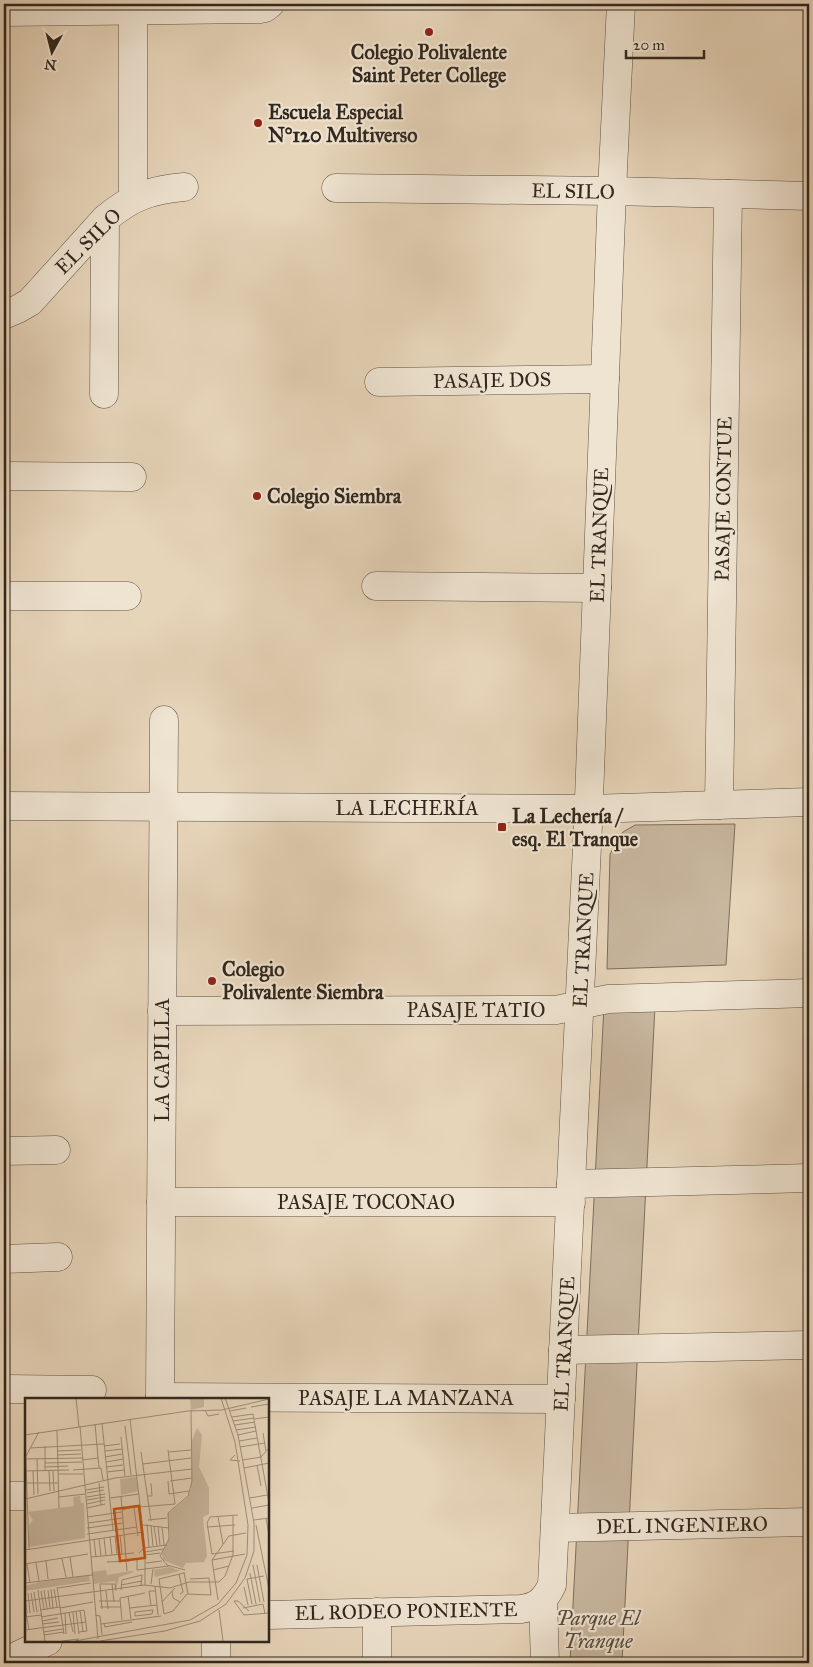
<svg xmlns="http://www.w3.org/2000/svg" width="813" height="1667" viewBox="0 0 813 1667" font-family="'IM FELL Great Primer',serif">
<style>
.green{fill:#c8b79f;stroke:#7c6f5e}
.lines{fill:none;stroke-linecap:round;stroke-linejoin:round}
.minor-casing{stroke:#5e5245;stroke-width:29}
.tertiary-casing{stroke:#5e5245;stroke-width:29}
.minor{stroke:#efe4d2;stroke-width:28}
.tertiary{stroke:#efe4d2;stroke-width:28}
.poi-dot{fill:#8f2418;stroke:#efe4d2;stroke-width:2}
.labels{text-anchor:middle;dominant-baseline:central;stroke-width:4.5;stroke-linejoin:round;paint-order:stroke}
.poi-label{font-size:20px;font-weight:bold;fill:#31271e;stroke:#efe4d2;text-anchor:start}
.street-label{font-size:20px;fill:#31271e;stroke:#efe4d2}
.park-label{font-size:20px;font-style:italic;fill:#574b3e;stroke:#efe4d2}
.inset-road{fill:none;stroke:#9e8f7c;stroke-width:1}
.view{fill:#cd520f;fill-opacity:0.15;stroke:#cd520f;stroke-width:2.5}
.inset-edge{fill:none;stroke:#31271e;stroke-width:2.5}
</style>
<rect width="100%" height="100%" fill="#e7d5ba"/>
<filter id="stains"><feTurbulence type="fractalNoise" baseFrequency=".004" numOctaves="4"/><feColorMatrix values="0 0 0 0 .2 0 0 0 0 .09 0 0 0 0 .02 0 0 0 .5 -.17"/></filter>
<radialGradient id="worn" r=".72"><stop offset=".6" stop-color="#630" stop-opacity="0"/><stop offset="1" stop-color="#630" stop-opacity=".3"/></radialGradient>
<!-- green -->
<g class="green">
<polygon points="735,824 726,965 607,969 610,854 623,832 635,825"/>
<polygon points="604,1006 655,1006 622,1663 570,1663"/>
</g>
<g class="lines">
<!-- minor casing -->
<g class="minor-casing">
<g id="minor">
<polyline points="133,9 133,199"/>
<polyline points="4,12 260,9 265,8 270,4"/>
<polyline points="336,188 612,191 809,196"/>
<path d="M4,315L18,309L30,302L105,219C131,197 150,190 184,187"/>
<polyline points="379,382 605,379"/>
<polyline points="104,394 105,219"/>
<polyline points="4,476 132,477"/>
<polyline points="376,586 597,588"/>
<polyline points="4,596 127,596"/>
<polyline points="719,805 728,194"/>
<polyline points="162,1011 556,1010 608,999 809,993"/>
<polyline points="4,1151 56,1150"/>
<polyline points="571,1184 809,1178"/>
<polyline points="161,1202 571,1202"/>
<polyline points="4,1259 58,1257"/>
<polyline points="563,1350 809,1345"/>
<polyline points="4,1389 92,1390"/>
<polyline points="160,1397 561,1399"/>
<polyline points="160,1400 164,720"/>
<polyline points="4,1496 26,1496"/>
<polyline points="555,1528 809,1522"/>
<polyline points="543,1600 545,1663"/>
<path d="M268,1615L521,1609C537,1607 545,1600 552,1585L588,825L612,191L621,4"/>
<polyline points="4,1662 48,1641"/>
<polyline points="216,1663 216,1641"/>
<polyline points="377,1663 377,1612"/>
</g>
</g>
<!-- tertiary casing -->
<g class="tertiary-casing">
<polyline id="tertiary" points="4,806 589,809 809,802"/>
</g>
<!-- minor -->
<use href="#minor" class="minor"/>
<!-- tertiary -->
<use href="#tertiary" class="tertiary"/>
</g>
<!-- markers -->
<g class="poi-dot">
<circle cx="429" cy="32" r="5"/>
<circle cx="258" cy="123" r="5"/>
<circle cx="257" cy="496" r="5"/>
<rect x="497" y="822" width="10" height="10" rx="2.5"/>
<circle cx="212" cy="981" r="5"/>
</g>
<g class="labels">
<!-- poi labels -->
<g class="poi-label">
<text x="429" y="52" text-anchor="middle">Colegio Polivalente<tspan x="429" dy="23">Saint Peter College</tspan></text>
<text x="268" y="112">Escuela Especial<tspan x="268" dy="23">N°120 Multiverso</tspan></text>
<text x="267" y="496">Colegio Siembra</text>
<text x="512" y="816">La Lechería /<tspan x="512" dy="23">esq. El Tranque</tspan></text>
<text x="222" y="969">Colegio<tspan x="222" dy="23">Polivalente Siembra</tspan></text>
</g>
<!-- street labels -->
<g class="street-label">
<text transform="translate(573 191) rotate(1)">EL SILO</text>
<text transform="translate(88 241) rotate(-45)">EL SILO</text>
<text transform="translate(492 380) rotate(-1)">PASAJE DOS</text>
<text transform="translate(723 499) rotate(-89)">PASAJE CONTUE</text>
<text transform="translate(599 535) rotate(-88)">EL TRANQUE</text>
<text x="407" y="808">LA LECHERÍA</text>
<text transform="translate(583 940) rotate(-87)">EL TRANQUE</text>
<text x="476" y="1010">PASAJE TATIO</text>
<text transform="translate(162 1060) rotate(-90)">LA CAPILLA</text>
<text x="366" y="1202">PASAJE TOCONAO</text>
<text transform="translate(564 1344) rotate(-87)">EL TRANQUE</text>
<text x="406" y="1398">PASAJE LA MANZANA</text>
<text transform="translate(682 1525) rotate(-1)">DEL INGENIERO</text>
<text transform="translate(406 1611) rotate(-1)">EL RODEO PONIENTE</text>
</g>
<!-- park labels -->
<g class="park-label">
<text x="598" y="1618">Parque El<tspan x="598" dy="23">Tranque</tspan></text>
</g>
</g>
<!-- overview -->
<g transform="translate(25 1398)">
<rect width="244" height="244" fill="#e7d5ba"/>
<path d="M165,0H179V9L166,12ZM172,30L177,37L174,69L184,90V116L178,119L182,158L179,164L161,165L158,170L138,162L137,155L145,139L143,116L163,99L166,90L167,42ZM111,79L113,93L96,97L95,81ZM55,98L56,105H59L60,140L4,149V127L8,122L3,114L49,108L48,99ZM145,169L155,173L130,179L129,172ZM81,172L82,177L106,173L109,174L94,179L91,192L90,183L69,186L67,174ZM64,177L65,183L0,193V188L15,184Z" fill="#c8b79f"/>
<path class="inset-road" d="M51,0L54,29M226,9L244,6M180,12L183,18L194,16M205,13L221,10M207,19L228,16L244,105M105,21L120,150V187M229,21L244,19M208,23L229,20M77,25L88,132M70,26L74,70M210,27L230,24M55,28L73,241M100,28L106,77M32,32L34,110M211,32L231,29M238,35L241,53M0,37L4,152M0,37L163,13L197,12L244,1M213,37L231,33M96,39L100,78M214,43L232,40M20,48V73M79,48L95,46M215,49L240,45M5,50L79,46M143,52L150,106M32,53L56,52M80,53L97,51M116,54L126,123M144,54L166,52M32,57L56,56M210,57L205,62L215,63M1,58L14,34M80,59L97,56M1,61L57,60M12,61L13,96M57,62L73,60M218,62L236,59L244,50M81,64L98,61M20,65L57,64M118,66L166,60M232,67L236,88M20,69L43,68M81,69L98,67M219,70L244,65M48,72L76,70L78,82M1,73L44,72M8,73L9,97M24,73L25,93M28,73L29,93M82,74L99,72M33,76H58M143,83L144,96L164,93M145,83L167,80M2,85H33M74,85L76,107M61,92L79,89M62,95L79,92M96,98L102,173M123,98H127L126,85M34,99L60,96M62,99L80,96M85,100L114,96M225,100L242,97M0,101L90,80L167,71M62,102L80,99M62,106L80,102M115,109L150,106M62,110L80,106M109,110L113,138M227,110L244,107M97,112L115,107M62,119L97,114M193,119L198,146M241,120L244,137M123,122L142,120M229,122L244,120M63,125L98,120M122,126L124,149M118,127L144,130M126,127L128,148M231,127L244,191M129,128L132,148M133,128L135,147M137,129L139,147M182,129L210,127M62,130L98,125M62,136L112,129M95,137L97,156M90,138L92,157M85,139L87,157M79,140L81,158M69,141L71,159M74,141L76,158M0,152L118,134M209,153L187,156L182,125L185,119L213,117M120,154L138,151M114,155L119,150L142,147M120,157L135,155M45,159L48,179M66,159L109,155M120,159L112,161V172L144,168M37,161L41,179M187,162L204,138L221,135M187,162L193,202M187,162L220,156M21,163L23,181M82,164L104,163M11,165L14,183M121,165L137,163M0,166L63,156M2,166L5,185M228,167L235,204M232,167L239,204M160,172L142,167L135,158L144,141L143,115L163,98L167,83L166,12M188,172L204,168M159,174L163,196M159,175L134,181L139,216L148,213L162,196L186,197L184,180L165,181M225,175L231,206M154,176L158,194L155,196M0,185L67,177M87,186L89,204M126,186L128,171M96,187L117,183M130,188L133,217M32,189L39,236M219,189L223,207M33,190L66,185M26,191L28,210M29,191L32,209M13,192L20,243M19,192L22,211M23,192L25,210M96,192L97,182L117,177L116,188M16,193L19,211M81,193L83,211M147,193L148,200L155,204M9,194L12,214M3,195L5,215M6,195L9,214M103,198L106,221M0,200L2,215M0,203L119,187L145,190L164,184H194L200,178L208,157V118M74,203H95M209,203L219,217L244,215M209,203H213L224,213M137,204L150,190M227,206L222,181L239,178M126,208L124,193H131M75,209H96M35,210L68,204M105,210L132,207M218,210L238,206L240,216M77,211L75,186H90L91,193M15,212L35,209M128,212L127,216L110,218V214ZM194,212L198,243M51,213L54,236M55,213L58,233M48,214L50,236M1,215L4,232M40,215L41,236M44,215L48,234M70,217L75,218L77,237M0,219L16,217M16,219L59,212L62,233L54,234M97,222L95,200L120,195M17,223L33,220M17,226L34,224M76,226L136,218M79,226L80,229L107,224M0,232L61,224M18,234L38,231M19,237L39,234M37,243L54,241M50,243L165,222L193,206L211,185L222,157L223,127L210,44L196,0M75,243L140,233L175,223L201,206L220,180L229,153V125L213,37L200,0"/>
<path class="view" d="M114,108L120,160L95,163L89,111Z"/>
<rect width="244" height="244" class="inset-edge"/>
</g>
<!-- margin -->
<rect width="813" height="1667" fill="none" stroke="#e7d5ba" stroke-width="20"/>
<rect x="5" y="5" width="803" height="1657" fill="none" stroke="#31271e" stroke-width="2.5"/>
<rect x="10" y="10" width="793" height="1647" fill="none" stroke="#31271e"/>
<!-- north arrow -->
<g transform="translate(52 52) rotate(187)" stroke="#efe4d2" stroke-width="4" paint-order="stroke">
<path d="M0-4L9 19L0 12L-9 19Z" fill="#31271e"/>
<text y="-8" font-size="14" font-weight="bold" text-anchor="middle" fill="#31271e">N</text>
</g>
<!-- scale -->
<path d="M626 50v8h78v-8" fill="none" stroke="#31271e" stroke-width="2.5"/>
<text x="633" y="50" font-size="15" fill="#31271e" stroke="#efe4d2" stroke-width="4" paint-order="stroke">20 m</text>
<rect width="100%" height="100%" filter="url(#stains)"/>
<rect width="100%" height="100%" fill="url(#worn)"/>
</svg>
